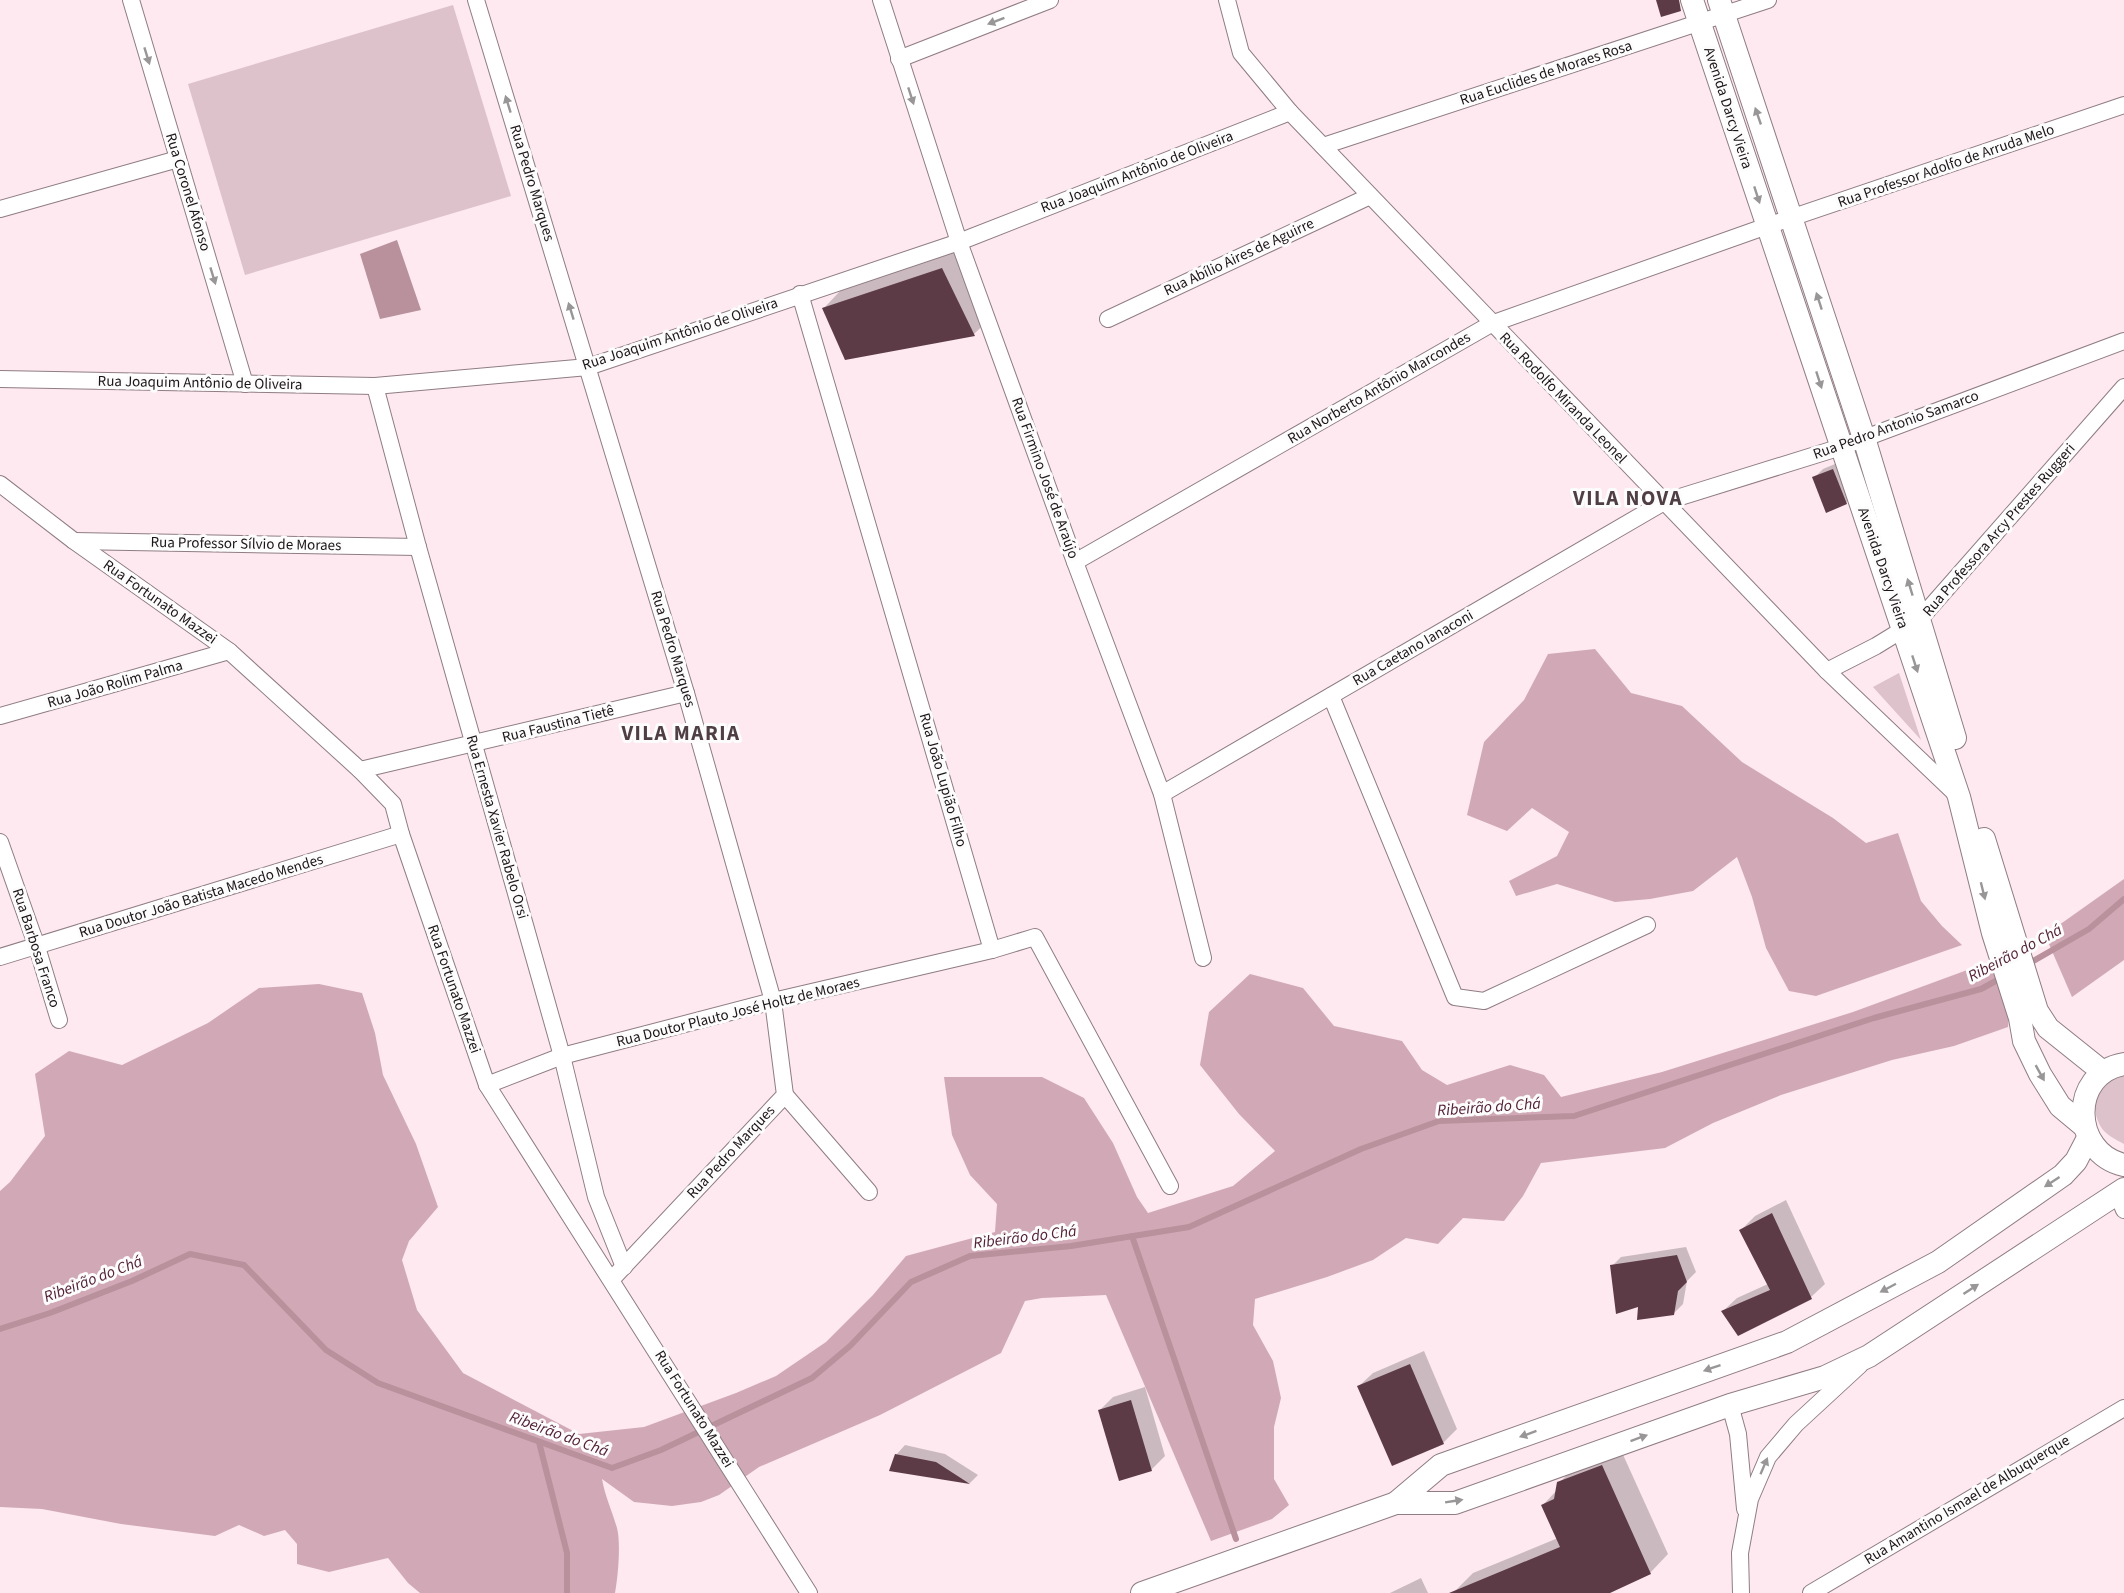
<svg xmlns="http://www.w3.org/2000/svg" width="2124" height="1593" viewBox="0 0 2124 1593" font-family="'Source Sans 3',sans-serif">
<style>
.green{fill:#ddc2cb}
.forest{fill:#d1a9b6}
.water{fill:#b8919d}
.shadow{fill:#0003}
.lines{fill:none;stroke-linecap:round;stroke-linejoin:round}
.stream{stroke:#b8919d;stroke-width:6}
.building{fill:#5c3b46}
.street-casing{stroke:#8f7d82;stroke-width:18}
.secondary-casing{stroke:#8f7d82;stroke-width:24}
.street{stroke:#fff;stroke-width:16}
.secondary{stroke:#fff;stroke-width:22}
.oneway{fill:#999697}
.labels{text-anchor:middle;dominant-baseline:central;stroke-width:6;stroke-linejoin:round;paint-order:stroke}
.street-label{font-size:15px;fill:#1c1518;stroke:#fcfcfc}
.water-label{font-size:16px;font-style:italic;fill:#532035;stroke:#fcfcfc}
.district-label{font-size:21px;font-weight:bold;letter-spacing:1.5px;fill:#4f3f44;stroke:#fcfcfc}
</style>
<rect width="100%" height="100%" fill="#fde9ef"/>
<!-- green -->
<g class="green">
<polygon points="453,5 511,196 245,275 188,84"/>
<polygon points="1899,673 1921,740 1873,687"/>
<path d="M2124,1070V1144C2117,1140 2110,1137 2104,1131C2093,1118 2091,1095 2104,1083C2110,1078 2118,1074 2124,1070Z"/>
</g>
<!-- forest -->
<g class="forest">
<polygon points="1595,649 1631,693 1682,706 1742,762 1833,818 1866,843 1898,833 1921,901 1942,926 1962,945 1816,996 1789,991 1766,948 1752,897 1737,857 1693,891 1650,899 1615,902 1557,884 1516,896 1509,881 1557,856 1569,832 1532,808 1507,831 1467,815 1484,742 1524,700 1548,654"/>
<polygon points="2124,879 2124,960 2072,997 2045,935"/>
<path d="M1989,962L2010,1004L2008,1027L1954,1046L1892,1060L1781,1095L1713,1123L1665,1148L1541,1163L1523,1196L1504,1221L1463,1218L1438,1244L1406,1238L1373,1260L1327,1277L1255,1299L1253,1325L1273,1361L1281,1398L1274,1427V1479L1289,1505L1272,1519L1211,1541L1106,1295L1042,1298L1025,1301L1001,1353L880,1415L759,1467L719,1495L701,1502L672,1506L634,1502L602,1479C605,1496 612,1511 617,1528C621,1543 618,1577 615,1593H420L408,1583L388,1558L329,1572L297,1564V1544L285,1530L264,1536L239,1525L215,1536L121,1524L42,1509L0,1507V1191L10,1182L45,1136L35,1074L69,1051L122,1065L208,1023L259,988L319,984L362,993L375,1033L383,1075L416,1144L438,1207L409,1241L402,1260L417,1310L463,1373L579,1434L644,1427L736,1393L776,1376L826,1342L873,1295L906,1256L995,1232L997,1204L970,1175L952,1135L944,1077H1042L1084,1098L1113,1143L1137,1197L1148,1213L1233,1186L1275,1151L1239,1114L1200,1065L1209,1012L1250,974L1303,988L1334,1026L1402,1041L1422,1070L1447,1085L1510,1065L1544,1075L1561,1097L1662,1072L1853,1012Z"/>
</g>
<!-- water -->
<polygon class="water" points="397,240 421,310 380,319 360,254"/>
<!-- shadow -->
<g class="shadow">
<polygon points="961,250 993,316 974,334 846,358 824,308 842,289"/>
<polygon points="1842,461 1855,494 1846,503 1814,478 1823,469"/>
<polygon points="1786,1200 1825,1284 1811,1297 1739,1334 1723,1311 1737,1298 1768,1284 1741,1230 1755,1216"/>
<polygon points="1686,1247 1696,1272 1687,1281 1683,1304 1673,1314 1639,1305 1612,1266 1621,1257"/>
<polygon points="1424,1351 1457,1429 1443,1443 1359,1386 1373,1373"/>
<polygon points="1145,1387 1165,1456 1152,1469 1120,1479 1099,1411 1113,1397"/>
<polygon points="905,1445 945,1454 978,1475 970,1483 891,1470 896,1455"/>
<polygon points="1620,1448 1668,1554 1650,1573 1607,1593 1455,1593 1455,1591 1473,1573 1558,1538 1543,1505 1557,1490 1559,1483 1578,1464"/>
<polygon points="1421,1578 1428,1593 1390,1593"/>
</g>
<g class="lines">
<!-- stream -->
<g class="stream">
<polyline points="2028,964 2089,929 2124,899"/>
<polyline points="1132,1236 1236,1539"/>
<polyline points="0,1329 50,1313 132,1281 190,1254 244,1265 326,1350 378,1383 612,1468 661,1450 812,1378 850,1346 911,1282 970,1256 1071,1246 1189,1227 1361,1149 1439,1121 1574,1116 1874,1018 1981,989 2003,977"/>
<polyline points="539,1442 567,1553 567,1593"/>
</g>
</g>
<!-- building -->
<g class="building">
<polygon points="1656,0 1679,0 1681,11 1661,17"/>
<polygon points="942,268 975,336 845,360 822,308"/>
<polygon points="1833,469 1847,504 1826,513 1812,477"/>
<polygon points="1772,1213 1812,1299 1738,1336 1721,1311 1770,1290 1739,1230"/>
<polygon points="1677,1255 1687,1282 1678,1291 1674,1315 1637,1320 1638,1307 1616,1314 1610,1265"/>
<polygon points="1410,1364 1444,1444 1392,1466 1357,1386"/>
<polygon points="1131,1400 1152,1471 1119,1481 1098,1410"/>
<polygon points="895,1454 936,1462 970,1484 889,1471"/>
<polygon points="1602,1465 1651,1574 1610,1593 1449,1593 1560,1547 1541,1505 1554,1499 1557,1482"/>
</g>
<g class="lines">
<!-- street casing -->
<g class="street-casing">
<g id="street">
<polyline points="131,0 245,384"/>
<polyline points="476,0 686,693 773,1001 785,1095 612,1279"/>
<polyline points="881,0 959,242 1075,562 1162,794 1203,958"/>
<polyline points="1227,0 1241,53 1290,112 1827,671 1958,796"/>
<polyline points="899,59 1050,0"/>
<polyline points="1323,146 1768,0"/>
<polyline points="0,209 178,159"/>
<polyline points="800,294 992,950 1035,937 1170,1186"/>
<polyline points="1108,319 1370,196"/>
<polyline points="0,379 375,386 588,367 959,242 1290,112"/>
<polyline points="375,386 418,547 562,1056 596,1197 624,1267"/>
<polyline points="0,484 74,541 229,651 360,770 393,804 401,834 487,1085 809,1593"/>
<polyline points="74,541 418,547"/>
<polyline points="1075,562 1491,324 1767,226 2124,105"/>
<polyline points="1827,671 1876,646 1920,619 2124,387"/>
<polyline points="1331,696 1455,997 1484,1001 1647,925"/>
<polyline points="0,716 229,651"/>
<polyline points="360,770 686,693"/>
<polyline points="1162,794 1664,502 1841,447 2124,341"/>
<polyline points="0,842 37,947 59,1020"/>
<polyline points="0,957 401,834"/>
<polyline points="487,1085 562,1056 773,1001 992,950"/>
<polyline points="785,1095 869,1192"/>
<polyline points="2117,1193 2124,1210"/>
<polyline points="1730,1405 1738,1434 1745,1509"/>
<polyline points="1741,1593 1740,1553 1750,1499 1768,1457 1796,1424 1860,1365"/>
<polyline points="1811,1593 2124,1408"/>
</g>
</g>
<!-- secondary casing -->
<g class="secondary-casing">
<g id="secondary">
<polyline points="1692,0 1959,797 1993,933 2020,1018 2024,1041 2040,1074 2060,1106 2084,1126"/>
<polyline points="1719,0 1864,438 1955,738"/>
<polyline points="1984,839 2037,1011 2048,1028 2103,1072"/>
<path d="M2124,1064C2069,1073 2071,1153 2124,1165"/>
<polyline points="1396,1503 1441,1465 1787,1342 1938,1262 2063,1175 2076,1161 2088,1138"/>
<polyline points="1142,1593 1396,1503 1455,1503 1730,1405 1825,1377 1869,1356 2124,1189"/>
</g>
</g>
<!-- street -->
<use href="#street" class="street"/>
<!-- secondary -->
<use href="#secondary" class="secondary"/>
</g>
<!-- one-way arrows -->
<defs><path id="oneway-solid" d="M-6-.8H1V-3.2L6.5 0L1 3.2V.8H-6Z" transform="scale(1.5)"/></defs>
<g class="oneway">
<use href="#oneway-solid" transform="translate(996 21) rotate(159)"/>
<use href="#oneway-solid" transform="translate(147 56) rotate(73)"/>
<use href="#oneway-solid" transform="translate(911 96) rotate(72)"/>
<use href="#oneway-solid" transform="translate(508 104) rotate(-107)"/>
<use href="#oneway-solid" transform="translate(1758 116) rotate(-109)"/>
<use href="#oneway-solid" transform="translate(1757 195) rotate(72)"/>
<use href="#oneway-solid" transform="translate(213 276) rotate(73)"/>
<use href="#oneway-solid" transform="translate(1819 301) rotate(-108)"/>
<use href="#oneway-solid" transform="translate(571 311) rotate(-107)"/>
<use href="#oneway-solid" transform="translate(1819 380) rotate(72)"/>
<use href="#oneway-solid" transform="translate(1910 587) rotate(-107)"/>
<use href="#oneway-solid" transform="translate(1915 664) rotate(72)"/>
<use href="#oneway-solid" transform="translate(1983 891) rotate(76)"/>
<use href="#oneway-solid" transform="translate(2040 1073) rotate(61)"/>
<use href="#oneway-solid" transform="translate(2052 1182) rotate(147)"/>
<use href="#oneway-solid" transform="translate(1888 1288) rotate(152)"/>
<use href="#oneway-solid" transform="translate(1971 1289) rotate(-33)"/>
<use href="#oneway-solid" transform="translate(1712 1368) rotate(161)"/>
<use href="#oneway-solid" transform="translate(1528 1434) rotate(160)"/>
<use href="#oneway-solid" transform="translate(1639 1438) rotate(-20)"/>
<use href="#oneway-solid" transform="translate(1764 1466) rotate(-67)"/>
<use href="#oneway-solid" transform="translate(1454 1501) rotate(-9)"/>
</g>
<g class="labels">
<!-- street labels -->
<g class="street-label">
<text transform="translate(1546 73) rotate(-18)">Rua Euclides de Moraes Rosa</text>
<text transform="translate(1728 108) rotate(72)">Avenida Darcy Vieira</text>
<text transform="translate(1946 166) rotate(-19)">Rua Professor Adolfo de Arruda Melo</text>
<text transform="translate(1137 172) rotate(-21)">Rua Joaquim Antônio de Oliveira</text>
<text transform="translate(532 183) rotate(73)">Rua Pedro Marques</text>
<text transform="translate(188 192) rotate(73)">Rua Coronel Afonso</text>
<text transform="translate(1239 257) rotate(-25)">Rua Abílio Aires de Aguirre</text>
<text transform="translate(680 334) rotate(-18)">Rua Joaquim Antônio de Oliveira</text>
<text transform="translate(200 383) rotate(1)">Rua Joaquim Antônio de Oliveira</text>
<text transform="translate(1379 388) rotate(-30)">Rua Norberto Antônio Marcondes</text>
<text transform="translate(1563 398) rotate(46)">Rua Rodolfo Miranda Leonel</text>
<text transform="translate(1896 425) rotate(-20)">Rua Pedro Antonio Samarco</text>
<text transform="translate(1045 478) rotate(70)">Rua Firmino José de Araújo</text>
<text transform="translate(1999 530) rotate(-49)">Rua Professora Arcy Prestes Ruggeri</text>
<text transform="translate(246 544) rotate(1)">Rua Professor Sílvio de Moraes</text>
<text transform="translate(1883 568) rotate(71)">Avenida Darcy Vieira</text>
<text transform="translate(160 602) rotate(35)">Rua Fortunato Mazzei</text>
<text transform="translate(1413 648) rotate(-30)">Rua Caetano Ianaconi</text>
<text transform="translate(673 649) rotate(73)">Rua Pedro Marques</text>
<text transform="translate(115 684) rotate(-16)">Rua João Rolim Palma</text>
<text transform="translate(558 724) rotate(-14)">Rua Faustina Tietê</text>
<text transform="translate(943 780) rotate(74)">Rua João Lupião Filho</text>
<text transform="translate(497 827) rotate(74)">Rua Ernesta Xavier Rabelo Orsi</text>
<text transform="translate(201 896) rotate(-17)">Rua Doutor João Batista Macedo Mendes</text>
<text transform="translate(36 948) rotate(72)">Rua Barbosa Franco</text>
<text transform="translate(454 989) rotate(71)">Rua Fortunato Mazzei</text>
<text transform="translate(738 1012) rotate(-14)">Rua Doutor Plauto José Holtz de Moraes</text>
<text transform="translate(731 1152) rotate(-47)">Rua Pedro Marques</text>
<text transform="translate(694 1409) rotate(58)">Rua Fortunato Mazzei</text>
<text transform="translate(1967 1500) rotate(-31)">Rua Amantino Ismael de Albuquerque</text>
</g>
<!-- water labels -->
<g class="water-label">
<text transform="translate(2015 953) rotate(-28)">Ribeirão do Chá</text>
<text transform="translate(1489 1107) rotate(-4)">Ribeirão do Chá</text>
<text transform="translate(1025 1237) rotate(-7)">Ribeirão do Chá</text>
<text transform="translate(93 1279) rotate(-21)">Ribeirão do Chá</text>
<text transform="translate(559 1434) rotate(20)">Ribeirão do Chá</text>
</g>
<!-- district labels -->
<g class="district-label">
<text x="1628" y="498">VILA NOVA</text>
<text x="681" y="733">VILA MARIA</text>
</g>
</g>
</svg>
